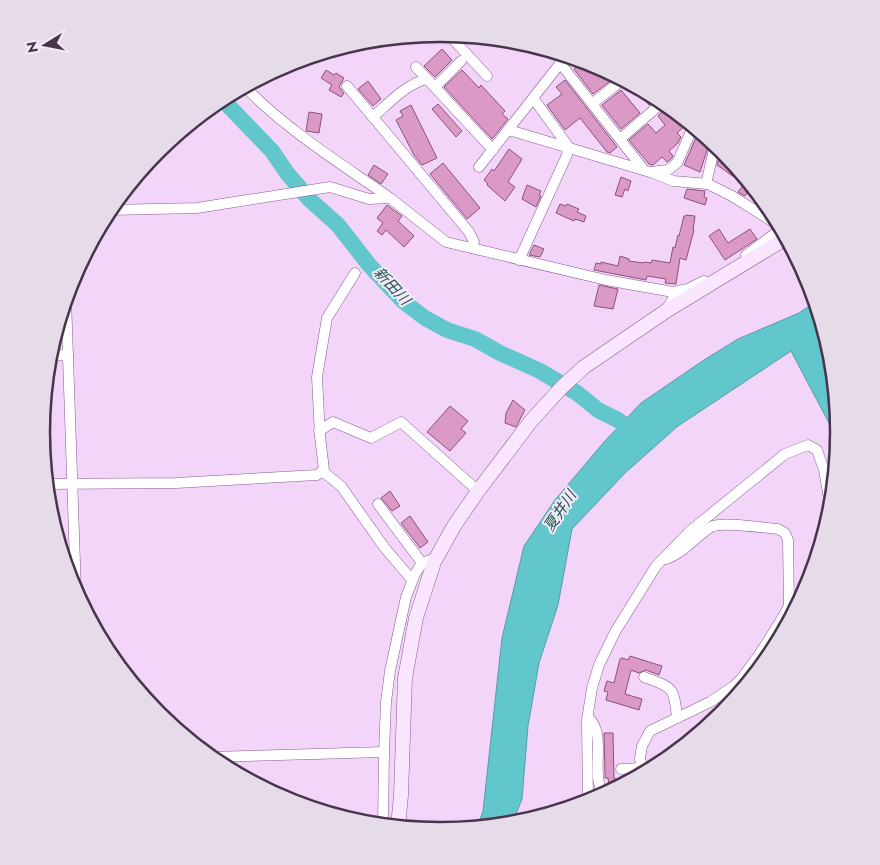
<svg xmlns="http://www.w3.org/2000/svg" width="880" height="865" viewBox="0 0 880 865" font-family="Jost,'Noto Sans JP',sans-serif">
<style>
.water{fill:#61c7cc;stroke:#5a9ba6}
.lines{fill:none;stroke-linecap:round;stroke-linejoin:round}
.river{stroke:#61c7cc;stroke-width:16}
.building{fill:#da9ac5;stroke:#8d517a}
.street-casing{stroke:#875a92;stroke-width:11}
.secondary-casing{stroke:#875a92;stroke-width:15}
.street{stroke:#fff;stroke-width:10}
.secondary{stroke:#fae7ff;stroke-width:14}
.labels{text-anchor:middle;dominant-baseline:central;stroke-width:4;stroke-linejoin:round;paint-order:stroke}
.water-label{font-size:15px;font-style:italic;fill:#245254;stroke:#f4eaf7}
.rim{fill:none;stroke:#48354d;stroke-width:2.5}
</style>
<rect width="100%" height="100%" fill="#f3d5fa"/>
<!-- water -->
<polygon class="water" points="815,302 832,364 839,433 838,440 791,351 678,426 625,473 572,529 558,605 539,663 528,726 522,799 512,824 477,828 483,811 502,638 524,546 555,500 604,442 641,403 704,360 738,339 799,313"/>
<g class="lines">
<!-- river -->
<polyline class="river" points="222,99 272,151 287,173 310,200 338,225 370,266 404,302 425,318 447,330 475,339 500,353 540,371 577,393 598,410 618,420 632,431"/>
</g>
<!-- building -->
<g class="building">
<polygon points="442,49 452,60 435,77 424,66"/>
<polygon points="583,61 607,72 613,79 593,94 574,69"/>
<polygon points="326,70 334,75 336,73 344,78 339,87 344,93 341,97 329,90 332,85 321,78"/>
<polygon points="462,70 479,88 481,85 505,111 502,114 508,119 492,139 444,87"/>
<polygon points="565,80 617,147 610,153 607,152 580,118 565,130 547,105 562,94 556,87"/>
<polygon points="368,81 381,99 373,106 358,89"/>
<polygon points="636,87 655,98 656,99 649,105"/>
<polygon points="621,90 640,113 621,129 602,105"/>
<polygon points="438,104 462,131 456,137 432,109"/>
<polygon points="411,105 437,158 422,165 414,155 396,120 403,116 400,111"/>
<polygon points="668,106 688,123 677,133 681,137 678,143 669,151 673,156 671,159 667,162 662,157 653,165 649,164 629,140 648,124 656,133 665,125 658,116"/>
<polygon points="309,112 322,114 319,133 306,131"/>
<polygon points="699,131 710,141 700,172 684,165"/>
<polygon points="509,149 522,159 508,182 515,187 505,201 487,185 488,184 484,180 492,169 494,171"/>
<polygon points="721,150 765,203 763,205 747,193 745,196 738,192 744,184 717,165"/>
<polygon points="443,163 480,208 467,219 430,174"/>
<polygon points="374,165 388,174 381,184 368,175"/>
<polygon points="621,177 631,181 628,191 625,189 622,197 615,195"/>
<polygon points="527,185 541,191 539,195 541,196 536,207 522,199"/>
<polygon points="687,189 705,191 704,197 707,198 705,205 684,198"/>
<polygon points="560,204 566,206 567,204 579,209 577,212 586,216 584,222 575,219 574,221 556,213"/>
<polygon points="387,205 402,216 398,221 414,236 404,247 386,230 382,235 377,231 383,223 377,218"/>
<polygon points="686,215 695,216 693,230 694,230 686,260 680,258 676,284 665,283 666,279 647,276 646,280 594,270 596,263 601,264 601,262 618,266 620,256 629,259 629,261 643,263 644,262 651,263 652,260 670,263 673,247 675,248 678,235 679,236 684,216 686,216"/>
<polygon points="719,229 728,243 750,229 757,239 725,260 709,236"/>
<polygon points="534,245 544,249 540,257 529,255"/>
<polygon points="599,285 618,289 613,309 594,306"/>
<polygon points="513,400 525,410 516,427 505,423 506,413"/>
<polygon points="450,406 468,421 461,429 466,433 450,451 427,432"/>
<polygon points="390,491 400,506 392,511 381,498"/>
<polygon points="410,516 428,542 420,548 401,523"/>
<polygon points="630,656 662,666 659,675 646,670 639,673 631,670 625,694 642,699 639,710 606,700 608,692 604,691 607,681 614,683 620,659 622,658 628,660"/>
<polygon points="604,733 613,733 614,779 637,777 610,792 608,778 605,778 605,776"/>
</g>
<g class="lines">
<!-- street casing -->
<g class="street-casing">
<g id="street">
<polyline points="449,35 487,76"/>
<polyline points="560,63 644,170"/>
<polyline points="416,67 493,150"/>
<polyline points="347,86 469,232 474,242 472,248"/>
<path d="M245,87C288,131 340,163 390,198"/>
<polyline points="435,87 461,61"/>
<polyline points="592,104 622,80"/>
<path d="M373,117C389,103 406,84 427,79"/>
<polyline points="509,130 650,172 668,170 677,163 693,127"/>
<polyline points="620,139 663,102"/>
<polyline points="479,167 566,56"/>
<polyline points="651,172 673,181 708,184 732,196 780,226"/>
<polyline points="706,184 715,145"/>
<polyline points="110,210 197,208 330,187 369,199 390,198 446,242 606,280 673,292 673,299 666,310"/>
<polyline points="746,255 781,229"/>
<polyline points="519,260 567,155 568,146 533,98"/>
<polyline points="673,292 688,289 704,281"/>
<polyline points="66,298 76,593"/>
<polyline points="49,356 68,355"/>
<polyline points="319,431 333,422 371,438 401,422 478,491"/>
<polyline points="322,471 341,486 384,547 412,580"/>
<polyline points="46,484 176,483 317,475 324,470 320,436 317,377 327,318 355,273"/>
<polyline points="378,504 422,563"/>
<path d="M644,677C673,688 674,686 677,718"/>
<path d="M588,717C608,734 589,775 604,795"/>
<polyline points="384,752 386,702 390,671 406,597 415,574 422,563 436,558"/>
<polyline points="210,757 384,752 383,826"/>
<polyline points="621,769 641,768"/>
<path d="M643,774L640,758L642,746L650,731L710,702L734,686L742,678L761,652L783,617L789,606L788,540L785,533L778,529C764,528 721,521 711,527C695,537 684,553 666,559"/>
<polyline points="588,802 587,720 592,688 599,665 615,632 656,566 690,531 785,454 808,445 817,450 824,470 831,510"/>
</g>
</g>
<!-- secondary casing -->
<g class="secondary-casing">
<polyline id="secondary" points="398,827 401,795 405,678 416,618 434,562 454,526 478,491 531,421 562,387 584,367 666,311 786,238"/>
</g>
<!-- street -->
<use href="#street" class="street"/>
<!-- secondary -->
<use href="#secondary" class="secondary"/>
</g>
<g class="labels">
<!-- water labels -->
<g class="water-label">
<text transform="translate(392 286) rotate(47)">新田川</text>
<text transform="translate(560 511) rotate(-56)">夏井川</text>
</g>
</g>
<!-- crop -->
<path d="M0 0H880V865H0ZM50 432a390 390 0 1 1 780 0a390 390 0 1 1-780 0Z" fill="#e6dce9" fill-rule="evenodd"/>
<path class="rim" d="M50 432a390 390 0 1 1 780 0a390 390 0 1 1-780 0Z"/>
<!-- north arrow -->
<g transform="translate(45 45) rotate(260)" stroke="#f4eaf7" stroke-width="4" paint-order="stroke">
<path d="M0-4L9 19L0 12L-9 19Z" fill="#48354d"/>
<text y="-8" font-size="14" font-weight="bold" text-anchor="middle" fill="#48354d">N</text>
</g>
</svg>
